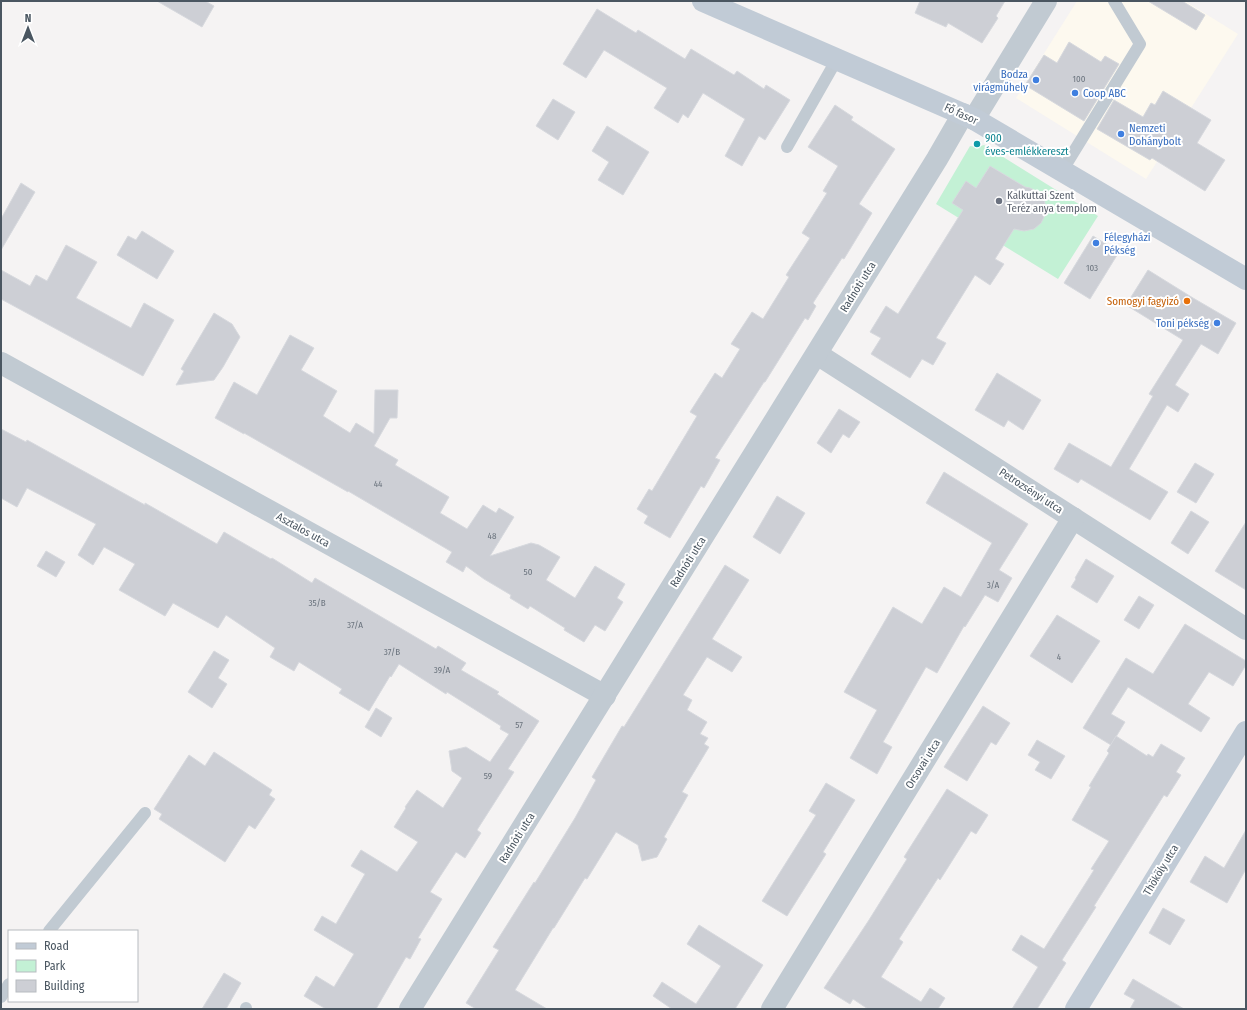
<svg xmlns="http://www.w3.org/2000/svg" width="1247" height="1010" viewBox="0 0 1247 1010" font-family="'Fira Sans Condensed',sans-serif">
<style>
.commercial{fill:#fdf9ef}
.green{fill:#c3f1d5}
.building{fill:#cdcfd5;stroke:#d7d9de}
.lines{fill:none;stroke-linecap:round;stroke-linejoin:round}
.lane{stroke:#c1cad2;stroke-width:12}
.street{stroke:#c1cad2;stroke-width:22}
.secondary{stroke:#c1cbd6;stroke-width:22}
.shop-dot{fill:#3f7fe0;stroke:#fff;stroke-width:1.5}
.culture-dot{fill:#0f9aa8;stroke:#fff;stroke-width:1.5}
.worship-dot{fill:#6b7280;stroke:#fff;stroke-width:1.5}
.food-dot{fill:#e8710a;stroke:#fff;stroke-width:1.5}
.labels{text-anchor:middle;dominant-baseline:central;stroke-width:4;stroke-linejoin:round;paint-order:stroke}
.number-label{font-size:9px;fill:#6b747e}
.shop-label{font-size:11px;fill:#366cbe;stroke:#fff;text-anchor:start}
.street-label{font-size:11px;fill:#4a5661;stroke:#fff}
.culture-label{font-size:11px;fill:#0d838f;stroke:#fff;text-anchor:start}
.worship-label{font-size:11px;fill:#5b616d;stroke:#fff;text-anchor:start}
.food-label{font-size:11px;fill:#c56008;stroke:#fff;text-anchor:end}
</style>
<rect width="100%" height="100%" fill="#f5f3f3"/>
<!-- commercial -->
<polygon class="commercial" points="1077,1 1185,1 1238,34 1146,179 1016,98"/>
<!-- green -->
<polygon class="green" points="984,145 1098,216 1058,279 936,204 970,146 977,147"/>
<!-- building -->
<g class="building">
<polygon points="157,1 205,1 214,6 202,27"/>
<polygon points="920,1 1005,1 996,16 998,18 982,43 948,23 946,27 915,13"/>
<polygon points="1148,1 1182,1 1205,15 1196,30"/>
<polygon points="597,9 636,33 638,30 685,59 691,49 734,75 737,71 764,89 766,85 790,100 765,140 759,136 742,166 725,156 745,119 703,93 688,118 683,114 678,123 654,108 667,88 604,50 586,78 563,64"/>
<polygon points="1069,42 1101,62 1105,56 1119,64 1084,121 1025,85 1044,55 1057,63"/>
<polygon points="1163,91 1211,120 1197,143 1225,160 1205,191 1152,158 1150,160 1097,129 1114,100 1143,117 1151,103 1155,105"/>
<polygon points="553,99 575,112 558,140 536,126"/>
<polygon points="835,105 853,117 851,120 895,149 859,204 872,213 844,259 842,258 813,303 816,306 808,320 805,318 765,382 764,382 715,458 720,460 704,488 701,486 670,538 644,523 648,516 637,509 649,489 652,491 697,416 690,412 715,373 722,378 740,349 731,344 752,312 763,319 789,277 786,275 810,238 802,233 827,193 823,191 838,166 808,147"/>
<polygon points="607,126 649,152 623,195 598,180 609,162 592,151"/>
<polygon points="990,166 1025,187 1030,188 1038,192 1044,200 1047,211 1041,223 1034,229 1024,231 1014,229 995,259 1004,264 990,285 975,275 936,338 946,343 933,365 922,359 910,378 871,354 881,338 870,332 886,306 898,314 963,210 952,203 966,181 976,188"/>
<polygon points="21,183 35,192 1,250 1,219"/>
<polygon points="142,231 174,251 157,279 117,255 128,236 136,240"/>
<polygon points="1093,236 1119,252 1090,299 1064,283"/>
<polygon points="66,245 97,262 76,298 131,328 144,303 174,320 143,376 1,299 1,270 30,286 36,275 47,281"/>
<polygon points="1148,270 1193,298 1236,323 1218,354 1201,344 1175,385 1189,394 1178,412 1167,405 1129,469 1168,492 1150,520 1081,479 1078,483 1054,469 1069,443 1111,467 1153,396 1149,394 1183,340 1126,305"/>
<polygon points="214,313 232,324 240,337 223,367 214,380 176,385 184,371 181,369"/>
<polygon points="290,335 314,348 301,370 337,391 323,416 350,433 356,423 374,434 375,390 398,390 397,418 390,418 374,446 398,460 395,465 449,497 440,513 467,529 483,505 496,513 499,508 514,517 490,556 531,543 539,545 560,557 546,580 575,598 595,566 625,584 617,598 623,602 605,631 595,625 584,642 564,630 565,628 530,606 528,609 510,598 511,595 484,579 466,566 463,572 446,562 452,552 348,491 348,492 244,433 244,434 215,418 234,382 257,395"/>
<polygon points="997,373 1041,400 1023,430 1008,420 1004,427 975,410"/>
<polygon points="839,409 860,422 849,438 843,434 831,453 817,443"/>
<polygon points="1,429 26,442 27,440 145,505 145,503 217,544 224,532 271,559 272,558 312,583 315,578 436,649 438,646 466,663 461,670 499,692 497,694 539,721 508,769 514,772 477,830 481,833 465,858 456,852 430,892 442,899 418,938 421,939 410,959 406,957 376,1009 326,1009 304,996 316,976 334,987 354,954 314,930 322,916 336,924 365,874 351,866 361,850 397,872 418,842 394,827 406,808 405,807 417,790 443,808 462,778 452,771 449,751 466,747 490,762 509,734 500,729 501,726 447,692 446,694 399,664 391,677 390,676 369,711 339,693 342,689 299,662 294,671 270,657 275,648 226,615 218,628 173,603 165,616 119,590 135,564 104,547 93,565 78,555 96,524 27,488 17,507 1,498"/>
<polygon points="1195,463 1214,474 1196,503 1177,492"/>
<polygon points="944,472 1028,524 999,570 1012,578 998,602 985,595 965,627 964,626 937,673 926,667 883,742 892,747 877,774 850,758 877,710 844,692 893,607 922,624 944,587 961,597 992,543 926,503"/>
<polygon points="777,496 805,513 780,554 753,537"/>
<polygon points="1191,511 1209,522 1188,554 1171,543"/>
<polygon points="1246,522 1246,590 1215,571"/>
<polygon points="46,551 65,562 56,577 37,566"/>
<polygon points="1086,559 1114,576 1097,603 1071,587 1076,579 1075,578"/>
<polygon points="725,565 749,580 712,639 742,657 732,672 707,657 683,695 692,700 687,710 707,722 700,734 708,738 704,744 709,747 682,792 688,795 664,837 667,839 657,857 642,861 638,845 616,832 587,879 585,878 554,928 553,928 515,990 547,1009 476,1009 466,1003 499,950 493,947 534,882 535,883 575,818 596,780 592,777 622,726 624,727"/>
<polygon points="1139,596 1154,605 1139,629 1124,620"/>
<polygon points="1057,615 1100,641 1072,683 1030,656"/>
<polygon points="1185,624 1246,661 1246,665 1233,686 1209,672 1188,704 1210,718 1201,732 1128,687 1111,714 1125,722 1111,745 1083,728 1126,658 1153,674"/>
<polygon points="214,651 229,660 218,678 227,684 212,708 188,692"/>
<polygon points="983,706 1010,723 996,745 991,742 967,781 944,767"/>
<polygon points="376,708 392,718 381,737 365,727"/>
<polygon points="1116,736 1147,756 1148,754 1153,757 1161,744 1185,758 1176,772 1181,775 1167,797 1164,795 1094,906 1096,907 1062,960 1066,963 1037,1009 1012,1009 1038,967 1012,950 1021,935 1044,949 1094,870 1091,869 1109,841 1072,820 1091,787 1089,786 1109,753 1107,751"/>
<polygon points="1037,740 1065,756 1051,779 1035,770 1040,762 1028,755"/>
<polygon points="214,752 272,790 269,795 275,799 255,829 249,825 225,862 159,819 162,814 154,809 189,755 205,766"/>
<polygon points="826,783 855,800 823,852 826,854 787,916 762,901 816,815 809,811"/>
<polygon points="947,789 988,815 976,834 971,831 940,880 938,878 899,939 903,942 881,977 921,1002 930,988 945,998 938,1009 868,1009 853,999 850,1004 824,988 869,920 907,859 904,857"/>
<polygon points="1246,830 1246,869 1227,903 1190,882 1205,856 1224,868"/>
<polygon points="1163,908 1185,920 1170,945 1149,933"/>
<polygon points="699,925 763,965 735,1009 672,1009 653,996 662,982 696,1004 721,966 687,944"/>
<polygon points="224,973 241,983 226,1009 202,1009"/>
<polygon points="1133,979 1184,1009 1130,1009 1135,1000 1124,994"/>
</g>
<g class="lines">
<!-- lane -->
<g class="lane">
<polyline points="787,147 837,59"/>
<polyline points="1062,171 1140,44 1114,1"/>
<polyline points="49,931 145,813"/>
<polyline points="1,997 9,984"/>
<polyline points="246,1009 246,1008"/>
</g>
<!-- street -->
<g class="street">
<polyline points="974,119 1046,1"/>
<polyline points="817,354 1246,629"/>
<polyline points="1,363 605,696"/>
<polyline points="410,1009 937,159 963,114"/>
<polyline points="772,1009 1073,518"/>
</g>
<!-- secondary -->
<g class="secondary">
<polyline points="703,1 974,119 1246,279"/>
<polyline points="1076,1009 1246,732"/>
</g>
</g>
<!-- markers -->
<g class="shop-dot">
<circle cx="1036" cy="80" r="4"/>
<circle cx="1075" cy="93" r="4"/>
<circle cx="1121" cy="134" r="4"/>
<circle cx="1096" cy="243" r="4"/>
<circle cx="1217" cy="323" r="4"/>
</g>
<circle class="culture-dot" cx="977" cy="144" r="4"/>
<circle class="worship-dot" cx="999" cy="201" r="4"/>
<circle class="food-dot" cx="1187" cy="301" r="4"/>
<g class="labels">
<!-- number labels -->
<g class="number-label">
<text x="1079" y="79">100</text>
<text x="1092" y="268">103</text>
<text x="378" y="484">44</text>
<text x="492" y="536">48</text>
<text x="528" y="572">50</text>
<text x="993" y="585">3/A</text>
<text x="317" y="603">35/B</text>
<text x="355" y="625">37/A</text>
<text x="392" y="652">37/B</text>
<text x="1059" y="657">4</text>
<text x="442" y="670">39/A</text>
<text x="519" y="725">57</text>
<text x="488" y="776">59</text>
</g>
<!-- shop labels -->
<g class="shop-label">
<text x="1028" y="74" text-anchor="end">Bodza<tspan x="1028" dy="13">virágműhely</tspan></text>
<text x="1083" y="93">Coop ABC</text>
<text x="1129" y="128">Nemzeti<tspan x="1129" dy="13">Dohánybolt</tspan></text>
<text x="1104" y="237">Félegyházi<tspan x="1104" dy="13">Pékség</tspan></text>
<text x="1209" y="323" text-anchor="end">Toni pékség</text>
</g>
<!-- street labels -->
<g class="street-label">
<text transform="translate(961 114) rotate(25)">Fő fasor</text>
<text transform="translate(858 287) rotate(-58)">Radnóti utca</text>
<text transform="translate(1031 491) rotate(33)">Petrozsényi utca</text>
<text transform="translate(303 530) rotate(29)">Asztalos utca</text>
<text transform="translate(688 562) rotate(-58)">Radnóti utca</text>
<text transform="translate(923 764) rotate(-58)">Orsovai utca</text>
<text transform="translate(517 838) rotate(-58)">Radnóti utca</text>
<text transform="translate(1161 870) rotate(-59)">Thököly utca</text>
</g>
<!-- culture labels -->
<g class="culture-label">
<text x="985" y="138">900<tspan x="985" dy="13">éves-emlékkereszt</tspan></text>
</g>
<!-- worship labels -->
<g class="worship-label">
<text x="1007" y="195">Kalkuttai Szent<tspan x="1007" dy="13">Teréz anya templom</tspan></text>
</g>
<!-- food labels -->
<g class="food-label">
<text x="1179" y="301">Somogyi fagyizó</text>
</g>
</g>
<!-- border -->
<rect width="1247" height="1010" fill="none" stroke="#4a5661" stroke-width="4"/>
<!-- legend -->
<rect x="8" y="930" width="130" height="72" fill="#ffffff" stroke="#b7bbc0"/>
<rect x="16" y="943" width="20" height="6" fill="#c1cbd6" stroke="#b7bbc0"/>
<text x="44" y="950" font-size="12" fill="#4a5661">Road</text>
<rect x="16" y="960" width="20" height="12" fill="#c3f1d5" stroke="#b7bbc0"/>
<text x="44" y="970" font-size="12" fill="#4a5661">Park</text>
<rect x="16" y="980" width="20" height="12" fill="#cdcfd5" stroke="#b7bbc0"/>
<text x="44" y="990" font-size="12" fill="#4a5661">Building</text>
<!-- north arrow -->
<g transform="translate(28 28)" stroke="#ffffff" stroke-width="3" paint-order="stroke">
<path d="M0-3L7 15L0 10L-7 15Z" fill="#4a5661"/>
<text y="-6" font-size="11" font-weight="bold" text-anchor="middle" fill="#4a5661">N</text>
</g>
</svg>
